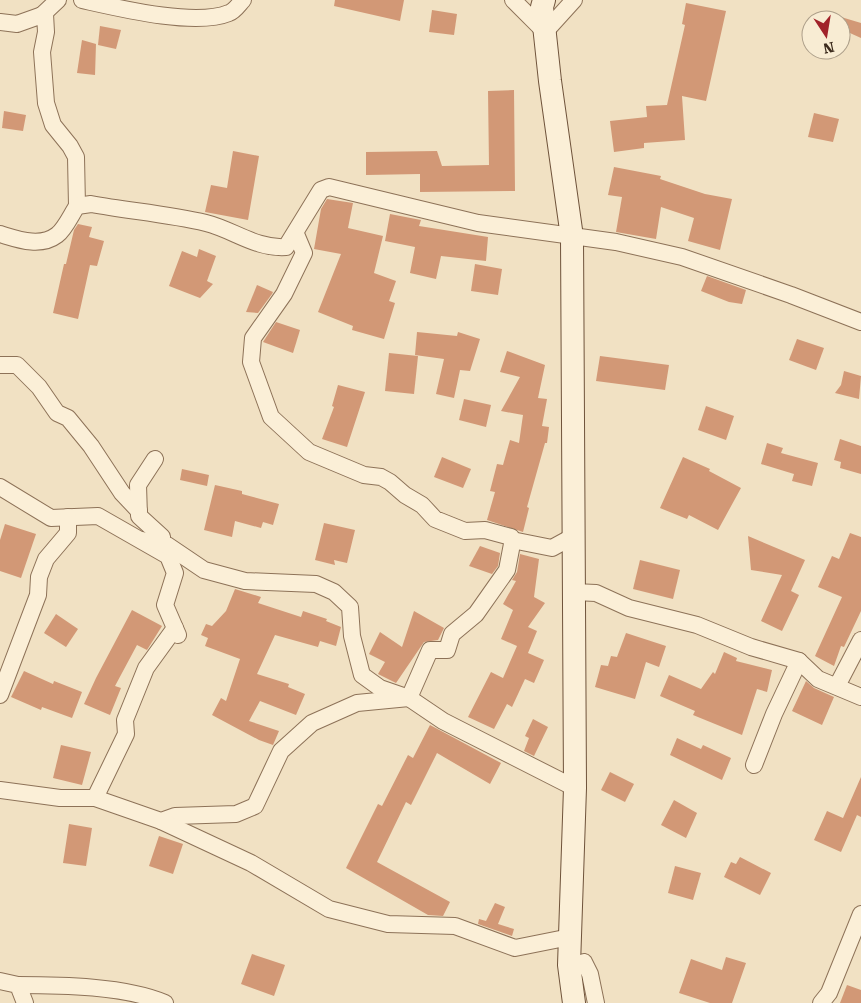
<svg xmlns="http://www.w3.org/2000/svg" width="861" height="1003" viewBox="0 0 861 1003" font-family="'Roboto Serif',serif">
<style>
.building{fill:#d29876}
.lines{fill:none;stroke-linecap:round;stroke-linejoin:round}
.street-casing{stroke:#8d7258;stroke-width:18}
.secondary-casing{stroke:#6f533b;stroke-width:24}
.street{stroke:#fbefd7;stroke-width:16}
.secondary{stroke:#fbefd7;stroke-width:22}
</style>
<rect width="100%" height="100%" fill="#f1e1c3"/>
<!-- building -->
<g class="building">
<polygon points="335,0 404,0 400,21 334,6"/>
<polygon points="686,3 726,11 706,101 682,96 685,140 644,143 644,148 614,152 610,121 647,117 646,106 667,105 685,25 682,24"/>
<polygon points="432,10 457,14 454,35 429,32"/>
<polygon points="841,17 861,23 861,38 841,29"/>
<polygon points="100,26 121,30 116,49 98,45"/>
<polygon points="82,40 96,44 95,75 77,73"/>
<polygon points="514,90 515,191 420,192 420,174 366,175 366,152 437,151 442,166 489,165 488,91"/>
<polygon points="4,111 26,115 23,131 2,128"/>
<polygon points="814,113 839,119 833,142 808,137"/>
<polygon points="233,151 259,156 248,220 205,212 211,185 227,188"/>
<polygon points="614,167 661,176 660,179 705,194 732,199 720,250 688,241 694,218 661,207 656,239 616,232 622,197 608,195"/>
<polygon points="327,199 353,203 348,228 383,236 374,273 396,281 389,301 395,303 384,339 352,330 353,326 318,312 341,254 314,249 321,209"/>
<polygon points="390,214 421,220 419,226 488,237 486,261 441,256 436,279 410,273 415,247 385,241"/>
<polygon points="78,224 92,227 89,237 104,241 97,266 90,265 78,319 53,313 64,264 66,264 74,230"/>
<polygon points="199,249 216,256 207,281 213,284 200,298 169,286 182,251 197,257"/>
<polygon points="475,264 502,269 498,295 471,291"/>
<polygon points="707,276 746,290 742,304 729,302 701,291"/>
<polygon points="257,285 273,292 272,294 258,313 246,312"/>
<polygon points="276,322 300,330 293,353 263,342"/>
<polygon points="417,332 457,336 458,332 480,339 470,371 460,370 454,398 436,394 444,359 415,355"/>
<polygon points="797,339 824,348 816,370 789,360"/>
<polygon points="507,351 545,365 538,398 547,399 542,426 549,427 547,443 545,443 527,507 529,508 523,532 487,520 495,492 490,491 497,464 503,465 510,440 519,443 523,415 501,411 520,377 500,372"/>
<polygon points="389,353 418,356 414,394 385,391"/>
<polygon points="600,356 669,365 665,390 596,381"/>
<polygon points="844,371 861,376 859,399 835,393 841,385"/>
<polygon points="338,385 365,392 347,447 322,439 334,407 332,406"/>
<polygon points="464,399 491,405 486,427 459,420"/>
<polygon points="706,406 734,416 726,440 698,430"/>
<polygon points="840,439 861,446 861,474 840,468 841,462 834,460"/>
<polygon points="767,443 783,448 781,453 818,463 812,486 792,481 794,474 761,464"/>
<polygon points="442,457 471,469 463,488 434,477"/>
<polygon points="683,457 710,469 709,471 741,488 718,530 689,515 687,519 660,508"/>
<polygon points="182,469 209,475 207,486 180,480"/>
<polygon points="215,485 242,491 242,494 279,504 273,525 263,522 261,528 235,521 232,537 204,530"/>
<polygon points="324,523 355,530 347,563 334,560 335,565 315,560"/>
<polygon points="5,524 36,534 21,578 0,571 0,540"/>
<polygon points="850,533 861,537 861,611 844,647 841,646 834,666 815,656 842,597 818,587 832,556 839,559"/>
<polygon points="748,536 805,560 791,591 799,595 782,631 761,621 782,575 751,570"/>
<polygon points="480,546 500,553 498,566 492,574 469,566"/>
<polygon points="520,554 539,559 534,597 545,603 528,627 537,631 528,653 544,660 534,683 525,679 512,707 507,704 494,729 468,717 491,672 503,678 517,646 501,639 513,610 503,604 516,581 512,580 517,572"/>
<polygon points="640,560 680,570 673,599 633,589"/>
<polygon points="235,589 261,597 258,603 301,617 303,611 327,619 326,621 341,627 336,646 320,641 318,647 275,635 257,674 289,684 288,687 305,694 296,715 260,701 249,721 279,731 273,745 259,740 212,715 221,698 226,701 240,659 205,646 208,638 201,635 206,624 212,626 226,611"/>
<polygon points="132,610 162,626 147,650 137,645 115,686 121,688 110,715 84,704 96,678"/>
<polygon points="414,611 444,628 438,640 424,642 396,683 378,674 385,662 369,654 380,632 402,647"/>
<polygon points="56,614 78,629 66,647 44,633"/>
<polygon points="626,633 666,646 659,667 646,662 635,699 595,687 601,665 608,666 611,656 617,657"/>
<polygon points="724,652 737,658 736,661 772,670 767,692 757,689 742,735 693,715 695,711 660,696 669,675 701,689 713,672 715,674"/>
<polygon points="24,671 53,684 54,681 82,692 72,718 42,707 41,710 11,697"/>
<polygon points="806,681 814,688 834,697 822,725 792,711"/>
<polygon points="533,719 548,727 534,756 524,751 529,738 525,736"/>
<polygon points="430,725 501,763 490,784 437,753 411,805 406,802 377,862 450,902 443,916 428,915 346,868 378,804 382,806 408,755 413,758"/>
<polygon points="677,738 701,749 703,745 731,758 722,780 670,755"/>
<polygon points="61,745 91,752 82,785 53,778"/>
<polygon points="610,772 634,784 625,802 601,790"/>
<polygon points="861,777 861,817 857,815 841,852 814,840 827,811 843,818"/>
<polygon points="674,800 697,813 686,838 661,825"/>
<polygon points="69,824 92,828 86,866 63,863"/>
<polygon points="159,836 183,844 173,874 149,866"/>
<polygon points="740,857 771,873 760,895 724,877 731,862 736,864"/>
<polygon points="675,866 701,873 693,900 668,893"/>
<polygon points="495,903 505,907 498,924 514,929 512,936 478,924 479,919 486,921"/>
<polygon points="252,954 285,965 274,996 241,984"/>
<polygon points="726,957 746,963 732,1003 710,1003 679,993 691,959 722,970"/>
<polygon points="847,985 861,990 861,1003 840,1003"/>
</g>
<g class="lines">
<!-- street casing -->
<g class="street-casing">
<g id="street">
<path d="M82,0C118,8 195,27 229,13C235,11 239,4 243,0"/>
<polyline points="513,0 545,32 574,0"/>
<polyline points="41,16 58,0"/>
<polyline points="0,22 17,24 45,14 46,32 42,52 46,103 53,125 70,146 76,157 77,206"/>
<path d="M0,234C17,239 40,248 57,235C65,229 71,215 77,206L91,204C129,211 168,214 206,223C234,230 256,249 286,247L321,190L329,187L478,223L616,242L682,257L791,295L861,322"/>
<polyline points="296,234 304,253 284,294 253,338 251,362 271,417 309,452 364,475 381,477 390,482 405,495 422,505 435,519 465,531 485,530 511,537 512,544"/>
<polyline points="0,365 17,365 39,387 57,413 68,418 91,446 122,493 139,511"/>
<polyline points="155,459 138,485 139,516 162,537 158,543"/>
<polyline points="0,487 51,518 98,516 168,556 175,573 165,605 178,635"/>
<polyline points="142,540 167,545 204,570 245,581 316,584 334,592 350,607 352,636 362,675 380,688 409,698 443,721 575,788"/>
<polyline points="574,592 596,593 629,608 697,625 751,647 799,661 818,679 861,697"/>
<polyline points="837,686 861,640"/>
<polyline points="0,695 38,595 39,577 46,559 68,533 68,517"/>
<polyline points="754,765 774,714 799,661"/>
<polyline points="0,790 60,798 95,798 161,821 175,816 236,814 255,806 281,751 312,723 357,703 409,698 430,650 447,650 452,634 476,614 507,570 512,544 517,541 552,548 574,536"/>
<polyline points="95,798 126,734 125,720 146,668 175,628"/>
<polyline points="161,821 251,863 329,909 388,924 455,926 515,948 570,937"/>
<polyline points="569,965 580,965 584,962 590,974 596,1003"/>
<polyline points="0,981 18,985 25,1003"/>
<path d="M18,985C61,985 126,986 165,1003"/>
<polyline points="821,1003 829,993 861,914"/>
</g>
</g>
<!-- secondary casing -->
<g class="secondary-casing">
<polyline id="secondary" points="544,0 542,7 550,81 572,237 575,788 569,965 574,1003"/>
</g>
<!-- street -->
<use href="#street" class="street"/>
<!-- secondary -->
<use href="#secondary" class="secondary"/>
</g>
<!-- north arrow -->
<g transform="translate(826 35) rotate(168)"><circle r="24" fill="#f8ecd3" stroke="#ad9f8a"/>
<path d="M0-4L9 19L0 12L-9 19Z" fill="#a1232a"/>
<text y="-8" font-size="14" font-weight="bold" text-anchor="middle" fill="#3c2b1d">N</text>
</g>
</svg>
